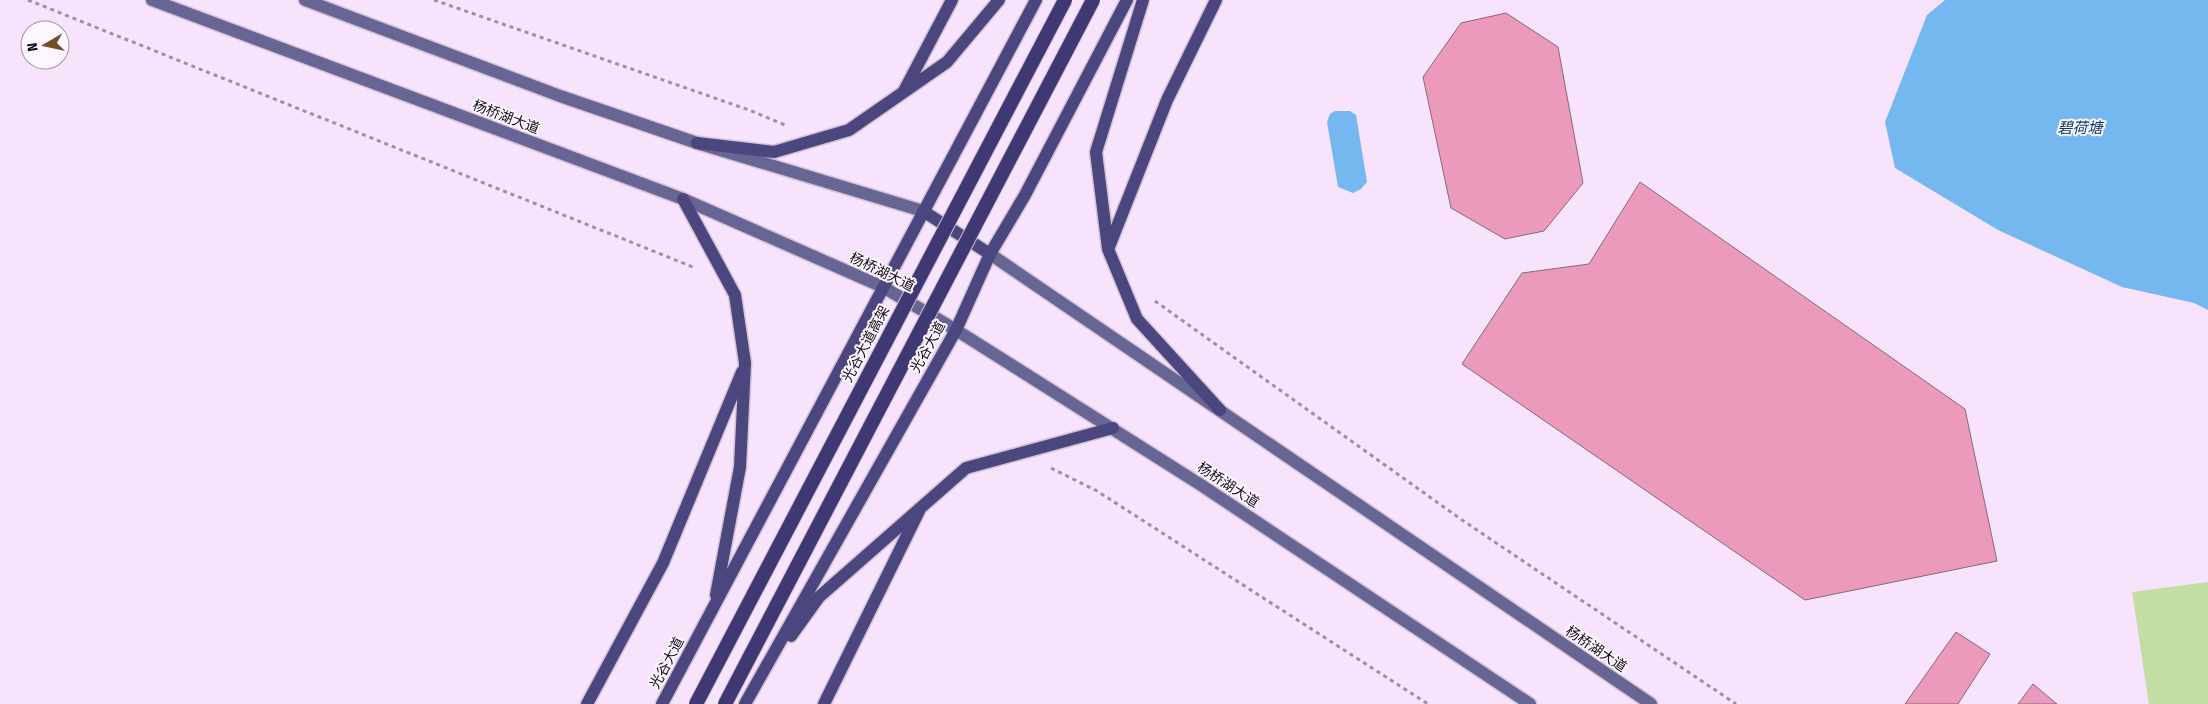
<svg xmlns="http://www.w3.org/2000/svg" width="2208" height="704" viewBox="0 0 2208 704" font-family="'Fira Sans Condensed','Noto Sans SC',sans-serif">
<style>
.green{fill:#c3dea5}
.water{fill:#75b8ef}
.building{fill:#eb9abb;stroke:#866a75}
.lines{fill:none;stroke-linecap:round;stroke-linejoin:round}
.secondary-casing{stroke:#d2c1d7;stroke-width:15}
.primary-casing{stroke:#d2c1d7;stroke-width:15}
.path{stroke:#9e8fa2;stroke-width:3;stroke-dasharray:4 4;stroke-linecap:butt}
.secondary{stroke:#676593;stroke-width:12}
.primary{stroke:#4b467d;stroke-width:12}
.trunk-bridge-casing{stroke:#d2c1d7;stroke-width:16;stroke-linecap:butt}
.trunk-bridge{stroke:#3f3873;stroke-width:14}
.labels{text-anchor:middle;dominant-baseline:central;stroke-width:4;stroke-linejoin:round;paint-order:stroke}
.street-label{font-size:14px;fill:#120c14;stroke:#fdf5ff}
.water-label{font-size:15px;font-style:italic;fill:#043a5e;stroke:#fdf5ff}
</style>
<rect width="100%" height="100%" fill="#f7e3fc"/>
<!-- green -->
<polygon class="green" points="2208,582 2208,704 2149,704 2132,592"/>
<!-- water -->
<g class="water">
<polygon points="1945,0 2208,0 2208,310 2194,303 2122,287 1998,230 1895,168 1885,122 1927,15"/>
<polygon points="1335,111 1350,111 1356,115 1367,182 1361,189 1353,193 1338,187 1327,122 1330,114"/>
</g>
<!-- building -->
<g class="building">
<polygon points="1506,13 1558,47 1583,183 1544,231 1505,239 1451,208 1423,77 1461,23"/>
<polygon points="1640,182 1965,409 1997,561 1805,600 1462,364 1522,273 1589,264"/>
<polygon points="1956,632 1990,654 1958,704 1905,704"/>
<polygon points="2033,684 2057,704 2018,704"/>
</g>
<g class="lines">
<!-- secondary casing -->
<g class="secondary-casing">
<g id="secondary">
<polyline points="152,0 683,199 883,287 956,330 1201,485 1530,704"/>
<polyline points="305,0 560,96 697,143 923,211"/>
<polyline points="990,254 1651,704"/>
</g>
</g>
<!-- primary casing -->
<g class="primary-casing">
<g id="primary">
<polyline points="1143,0 1096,152 1108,249 1137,319 1220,410"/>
<polyline points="904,91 952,0"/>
<polyline points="697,143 774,152 849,130 947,62 999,0"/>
<polyline points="683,199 735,295 745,363 740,467 716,595"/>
<polyline points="923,211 990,254"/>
<polyline points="1109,247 1167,100 1216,0"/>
<polyline points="791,636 819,597 966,468 1113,428"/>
<polyline points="587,704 663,563 742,372"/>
<polyline points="662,704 1036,0"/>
<polyline points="745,704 956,330 990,254 1025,195 1127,0"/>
<polyline points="824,704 919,511"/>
</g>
</g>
<!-- path -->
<g class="path">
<polyline points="28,0 693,267"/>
<polyline points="434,0 749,110 785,125"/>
<polyline points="1155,301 1462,520 1736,704"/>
<polyline points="1051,468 1097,491 1428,704"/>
</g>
<!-- secondary -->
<use href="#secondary" class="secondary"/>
<!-- primary -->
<use href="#primary" class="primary"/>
<!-- trunk-bridge casing -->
<g class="trunk-bridge-casing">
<g id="trunk-bridge">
<polyline points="696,704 1065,0"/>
<polyline points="725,704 1093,0"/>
</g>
</g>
<!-- trunk-bridge -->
<use href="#trunk-bridge" class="trunk-bridge"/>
</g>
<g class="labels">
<!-- street labels -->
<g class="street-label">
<text transform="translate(506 117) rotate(21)">杨桥湖大道</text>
<text transform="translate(882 272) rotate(26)">杨桥湖大道</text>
<text transform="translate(866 344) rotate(-62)">光谷大道高架</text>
<text transform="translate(928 347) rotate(-61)">光谷大道</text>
<text transform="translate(1228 485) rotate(33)">杨桥湖大道</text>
<text transform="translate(1596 649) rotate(34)">杨桥湖大道</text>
<text transform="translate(667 663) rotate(-62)">光谷大道</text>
</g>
<!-- water labels -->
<g class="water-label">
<text x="2080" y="128">碧荷塘</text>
</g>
</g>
<!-- north arrow -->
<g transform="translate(45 45) rotate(261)"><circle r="24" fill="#fdf5ff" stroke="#9f98a1"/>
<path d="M0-4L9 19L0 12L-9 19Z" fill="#714e27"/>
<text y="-8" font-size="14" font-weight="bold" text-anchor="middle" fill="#120c14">N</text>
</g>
</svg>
